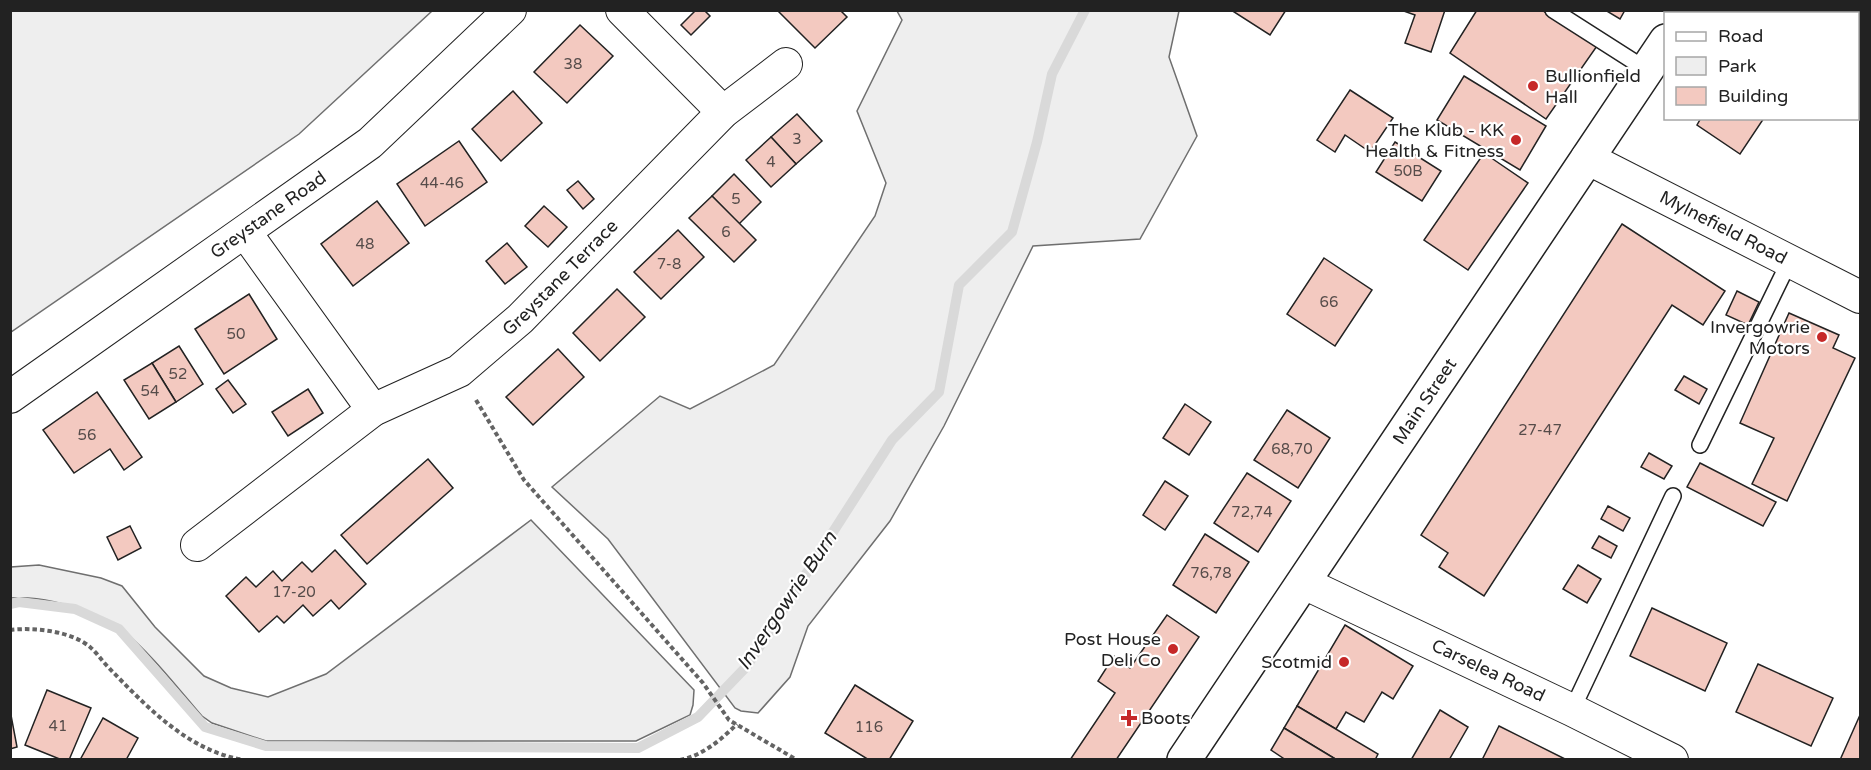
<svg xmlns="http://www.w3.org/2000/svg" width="1871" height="770" viewBox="0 0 1871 770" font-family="'Varela Round',sans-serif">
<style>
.green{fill:#eee;stroke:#6f6f6f;stroke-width:1.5}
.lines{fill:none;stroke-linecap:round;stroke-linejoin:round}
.stream{stroke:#d9d9d9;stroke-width:10}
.building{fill:#f3c9c0;stroke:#222;stroke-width:1.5}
.service-casing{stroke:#222;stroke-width:18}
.minor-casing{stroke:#222;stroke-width:34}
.tertiary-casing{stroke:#222;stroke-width:36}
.path{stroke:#646464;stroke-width:4;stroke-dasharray:4.5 3;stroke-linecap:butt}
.service{stroke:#fff;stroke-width:15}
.minor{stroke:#fff;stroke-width:32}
.tertiary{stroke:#fff;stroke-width:33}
.poi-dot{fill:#c62828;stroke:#fff;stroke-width:2}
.labels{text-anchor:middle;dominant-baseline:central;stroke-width:4.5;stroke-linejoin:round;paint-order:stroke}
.number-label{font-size:15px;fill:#564c4a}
.poi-label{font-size:18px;fill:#222;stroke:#fff;text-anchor:end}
.street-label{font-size:18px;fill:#222;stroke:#fff}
.water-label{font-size:20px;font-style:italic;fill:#222;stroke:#fff}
</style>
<rect width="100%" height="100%" fill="#fff"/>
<!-- green -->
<g class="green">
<polygon points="10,11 11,10 432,11 299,134 11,332"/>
<polygon points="897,11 1179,11 1169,57 1197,136 1140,239 1033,246 944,426 890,521 808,626 790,677 758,713 741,711 735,708 608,539 552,487 660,396 690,409 774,365 875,216 886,183 857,111 902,20"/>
<path d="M531,520L694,690L693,705L690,715L636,741H266L212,723L202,716C176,686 151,653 120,628C113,622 104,619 96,615C67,604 41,596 11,598V567L39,565L101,578L122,586L155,627L204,676L231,688L268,697L326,674Z"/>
</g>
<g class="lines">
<!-- stream -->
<polyline class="stream" points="10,604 19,602 75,609 119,629 205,727 266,746 638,748 698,717 747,666 892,440 939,392 959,285 1012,232 1037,142 1052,74 1085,10"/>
</g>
<!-- building -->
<g class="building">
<polygon points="696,10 704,10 710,16 691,35 681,25"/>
<polygon points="777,10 840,10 847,17 815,48"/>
<polygon points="1231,10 1286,10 1270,35"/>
<polygon points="1401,10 1445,10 1431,52 1405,43 1415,15"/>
<polygon points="1477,10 1542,10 1597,46 1546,119 1450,53"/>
<polygon points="1605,10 1625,10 1620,19"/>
<polygon points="1778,10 1834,10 1832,14 1782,14"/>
<polygon points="580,25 613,56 567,103 534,72"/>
<polygon points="1464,76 1546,126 1520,170 1437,120"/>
<polygon points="1350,90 1393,118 1370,152 1345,135 1335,152 1317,140"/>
<polygon points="513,91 542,123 501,161 472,129"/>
<polygon points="797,114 822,141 796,164 771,137"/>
<polygon points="1701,118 1764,118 1740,154 1697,125"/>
<polygon points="771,137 796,164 771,187 746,160"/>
<polygon points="459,141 487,182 425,226 397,184"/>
<polygon points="1395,142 1441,171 1422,201 1376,172"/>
<polygon points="1484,153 1528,183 1468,270 1424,240"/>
<polygon points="734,174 761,202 739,224 712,196"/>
<polygon points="578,181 594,199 583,209 567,190"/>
<polygon points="712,196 756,240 734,262 689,218"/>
<polygon points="377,201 409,243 353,286 321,244"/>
<polygon points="544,206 567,227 548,247 525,226"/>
<polygon points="1622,224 1725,291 1703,325 1672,305 1484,596 1439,567 1448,553 1421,535"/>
<polygon points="678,230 704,257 661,299 634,272"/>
<polygon points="507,243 527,267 505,284 486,261"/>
<polygon points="1324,258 1372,290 1335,346 1287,314"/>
<polygon points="617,289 645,317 600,361 573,333"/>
<polygon points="1737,291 1759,302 1748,325 1726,315"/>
<polygon points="249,294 277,339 224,374 195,329"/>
<polygon points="1789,313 1839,335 1833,348 1855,358 1787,501 1752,484 1774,438 1740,423"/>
<polygon points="179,346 203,384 176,402 152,363"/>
<polygon points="558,349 584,377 533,425 506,397"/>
<polygon points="152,363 176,402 149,419 124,380"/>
<polygon points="1684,376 1707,389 1699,404 1675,390"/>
<polygon points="228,380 246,404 233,413 216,389"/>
<polygon points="308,389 323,413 288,436 272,412"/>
<polygon points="97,392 142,457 124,470 110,449 74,473 43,430"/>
<polygon points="1185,404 1211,422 1189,455 1163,438"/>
<polygon points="1287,410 1330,438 1298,488 1254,460"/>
<polygon points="1649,453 1672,466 1664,479 1641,467"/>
<polygon points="428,459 453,488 367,564 341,535"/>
<polygon points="1700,463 1776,502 1763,526 1687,487"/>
<polygon points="1247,473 1291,501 1258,552 1214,523"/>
<polygon points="1165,481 1188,496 1165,530 1143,515"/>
<polygon points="1608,506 1630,518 1623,531 1601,519"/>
<polygon points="130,526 141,548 118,560 107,537"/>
<polygon points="1205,534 1249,562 1216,613 1173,585"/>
<polygon points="1599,536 1617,546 1611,558 1592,548"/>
<polygon points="335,550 366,584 339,609 331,600 313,616 303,605 284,623 277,616 259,632 226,596 246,577 256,587 273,571 282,581 302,562 312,572"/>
<polygon points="1578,565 1601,579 1587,603 1563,589"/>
<polygon points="1652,608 1727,643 1705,691 1630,656"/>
<polygon points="1167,615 1199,637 1116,760 1070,760 1115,693 1098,681 1114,656 1130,668"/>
<polygon points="1345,625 1413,666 1393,699 1382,692 1364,722 1346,712 1336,729 1297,706"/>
<polygon points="1758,664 1833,698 1811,746 1736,712"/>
<polygon points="855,685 913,721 889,760 869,760 825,733"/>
<polygon points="47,690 91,708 69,760 62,760 25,745"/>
<polygon points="1297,706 1378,754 1375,760 1337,760 1284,728"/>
<polygon points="10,710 17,747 10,749"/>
<polygon points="1440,710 1468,727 1449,760 1411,760"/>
<polygon points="1860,715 1860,760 1840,760"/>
<polygon points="103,718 138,738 126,760 80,760"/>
<polygon points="1499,726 1567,760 1482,760"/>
<polygon points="1284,728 1337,760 1286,760 1271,750"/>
</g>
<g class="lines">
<!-- service casing -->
<g class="service-casing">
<g id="service">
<polyline points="1553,10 1647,70"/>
<polyline points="1700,445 1790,260"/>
<polyline points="1572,710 1673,496"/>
</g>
</g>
<!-- minor casing -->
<g class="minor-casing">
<g id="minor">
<polyline points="622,10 723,112"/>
<path id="s1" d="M1587,158L1860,297"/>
<polyline points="245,232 373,410"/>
<path id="s2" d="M10,397L370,143L510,10"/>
<path id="s3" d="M197,545L373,410L459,371L520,319L723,112L786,64"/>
<path id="s4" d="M1304,583L1572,710L1672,760"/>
</g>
</g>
<!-- tertiary casing -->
<g class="tertiary-casing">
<g id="tertiary">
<polyline points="1684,14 1686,10"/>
<path id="s5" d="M1184,760L1666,41"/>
</g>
</g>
<!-- path -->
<g class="path">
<polyline points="476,400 524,480 703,683 729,720 797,760"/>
<path d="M10,630C34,627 71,631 90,647C97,653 102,661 109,668C147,707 188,751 244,760"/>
<path d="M680,760C702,756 722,739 737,724"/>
</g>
<!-- service -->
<use href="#service" class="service"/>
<!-- minor -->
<use href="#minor" class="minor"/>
<!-- tertiary -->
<use href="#tertiary" class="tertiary"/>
</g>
<!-- markers -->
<g class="poi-dot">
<circle cx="1533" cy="86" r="6"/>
<circle cx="1516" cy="140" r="6"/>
<circle cx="1822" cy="337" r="6"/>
<circle cx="1173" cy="649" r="6"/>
<circle cx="1344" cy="662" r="6"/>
<path d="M1126 709h6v6h6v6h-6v6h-6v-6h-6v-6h6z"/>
</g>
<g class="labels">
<!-- number labels -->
<g class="number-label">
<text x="573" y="64">38</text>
<text x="797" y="139">3</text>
<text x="771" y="162">4</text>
<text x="1408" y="171">50B</text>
<text x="442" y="183">44-46</text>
<text x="736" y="199">5</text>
<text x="726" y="232">6</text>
<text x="365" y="244">48</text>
<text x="669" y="264">7-8</text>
<text x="1329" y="302">66</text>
<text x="236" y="334">50</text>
<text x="178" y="374">52</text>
<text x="150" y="391">54</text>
<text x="1540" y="430">27-47</text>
<text x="87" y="435">56</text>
<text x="1292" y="449">68,70</text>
<text x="1252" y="512">72,74</text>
<text x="1211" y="573">76,78</text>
<text x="294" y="592">17-20</text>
<text x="58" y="726">41</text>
<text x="869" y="727">116</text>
</g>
<!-- poi labels -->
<g class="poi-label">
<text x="1545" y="76" text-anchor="start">Bullionfield<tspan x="1545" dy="21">Hall</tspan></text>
<text x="1504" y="130">The Klub - KK<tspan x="1504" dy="21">Health &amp; Fitness</tspan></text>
<text x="1810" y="327">Invergowrie<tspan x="1810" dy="21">Motors</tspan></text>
<text x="1161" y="639">Post House<tspan x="1161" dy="21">Deli Co</tspan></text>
<text x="1332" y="662">Scotmid</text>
<text x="1141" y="718" text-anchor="start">Boots</text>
</g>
<!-- street labels -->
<g class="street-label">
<text stroke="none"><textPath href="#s2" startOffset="316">Greystane Road</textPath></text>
<text stroke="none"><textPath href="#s1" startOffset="153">Mylnefield Road</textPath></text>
<text stroke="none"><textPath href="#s3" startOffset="454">Greystane Terrace</textPath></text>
<text stroke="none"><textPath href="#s5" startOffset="432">Main Street</textPath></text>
<text stroke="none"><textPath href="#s4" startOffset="204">Carselea Road</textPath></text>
</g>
<!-- water labels -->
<g class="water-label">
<text transform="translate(787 601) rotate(-56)">Invergowrie Burn</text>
</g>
</g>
<!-- border -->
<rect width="1871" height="770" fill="none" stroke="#222222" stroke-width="24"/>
<!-- legend -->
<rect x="1664" y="12" width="195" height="108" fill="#ffffff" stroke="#a7a7a7" stroke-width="1.5"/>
<rect x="1676" y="32" width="30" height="9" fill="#ffffff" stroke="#a7a7a7" stroke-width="1.5"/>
<text x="1718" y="42" font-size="18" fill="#222222">Road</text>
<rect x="1676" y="57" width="30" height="18" fill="#eeeeee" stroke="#a7a7a7" stroke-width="1.5"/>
<text x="1718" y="72" font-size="18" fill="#222222">Park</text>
<rect x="1676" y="87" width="30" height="18" fill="#f3c9c0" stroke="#a7a7a7" stroke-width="1.5"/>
<text x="1718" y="102" font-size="18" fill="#222222">Building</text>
</svg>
